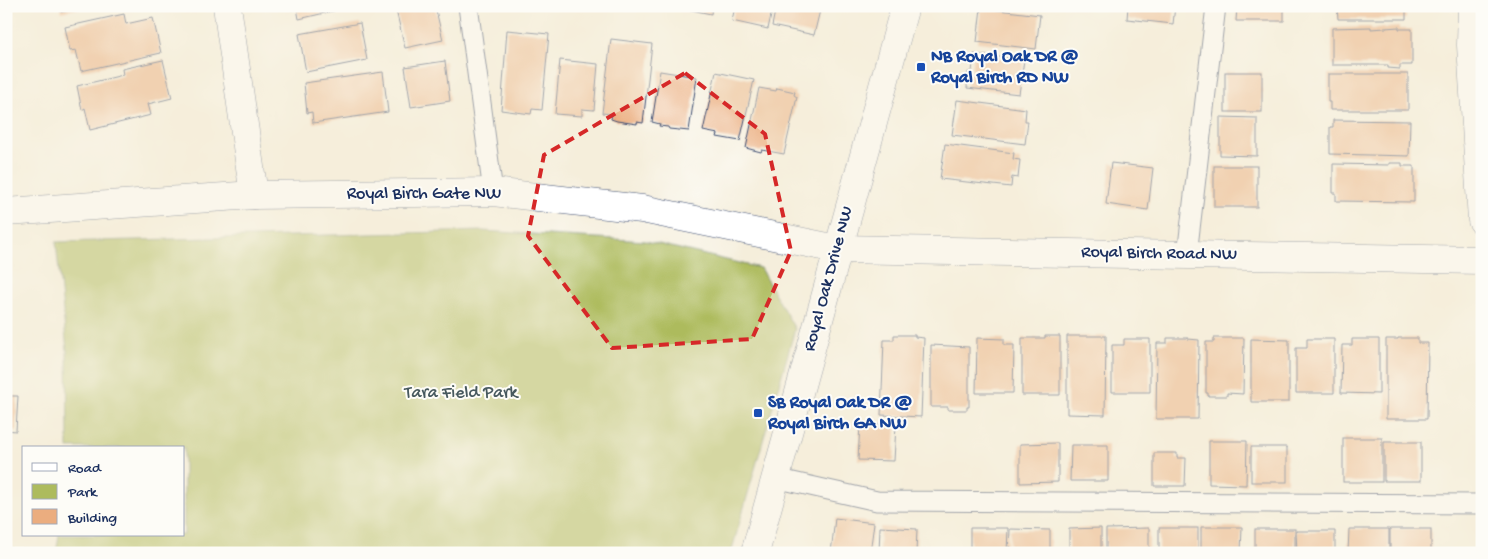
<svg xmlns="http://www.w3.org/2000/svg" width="1488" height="559" viewBox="0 0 1488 559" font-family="'Gochi Hand',sans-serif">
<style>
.green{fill:#adbb5d;stroke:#64755e}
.building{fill:#ebad7f}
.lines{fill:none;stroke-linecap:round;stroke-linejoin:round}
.lane-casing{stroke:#3c4c71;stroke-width:21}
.street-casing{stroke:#3c4c71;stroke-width:29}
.secondary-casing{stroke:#3c4c71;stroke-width:29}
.lane{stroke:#fff;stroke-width:19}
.street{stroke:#fff;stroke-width:28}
.secondary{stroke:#fff;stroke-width:28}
.marked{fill:none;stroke:#d62828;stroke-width:4;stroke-dasharray:10 6;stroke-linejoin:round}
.transit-dot{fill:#1a4fb4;stroke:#fdfcf7;stroke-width:2}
.labels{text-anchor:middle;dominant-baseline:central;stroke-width:4;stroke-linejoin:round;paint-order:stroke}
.transit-label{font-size:18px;font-weight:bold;fill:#164399;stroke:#fdfcf7;text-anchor:start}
.street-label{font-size:18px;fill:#1b2f5e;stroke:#fdfcf7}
.park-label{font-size:18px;fill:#47595e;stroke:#fdfcf7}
</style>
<rect width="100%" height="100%" fill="#fdfcf7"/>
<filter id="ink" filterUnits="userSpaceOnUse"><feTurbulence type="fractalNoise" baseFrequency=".02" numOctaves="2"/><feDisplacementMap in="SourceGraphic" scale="10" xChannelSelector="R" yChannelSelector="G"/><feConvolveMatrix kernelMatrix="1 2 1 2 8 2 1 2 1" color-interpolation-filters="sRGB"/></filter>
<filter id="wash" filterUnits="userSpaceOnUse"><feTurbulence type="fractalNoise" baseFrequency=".0096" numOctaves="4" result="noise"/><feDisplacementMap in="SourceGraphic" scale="20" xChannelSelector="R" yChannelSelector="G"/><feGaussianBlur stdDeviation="1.12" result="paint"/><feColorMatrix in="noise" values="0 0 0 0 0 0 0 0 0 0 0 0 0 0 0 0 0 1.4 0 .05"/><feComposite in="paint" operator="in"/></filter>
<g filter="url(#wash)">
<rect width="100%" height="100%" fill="#f5eedb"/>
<!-- green -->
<polygon class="green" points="483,231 646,241 760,268 795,329 731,553 56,553 59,535 184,535 184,448 68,448 67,351 56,242"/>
<g id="blocks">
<!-- building -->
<g class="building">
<polygon points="60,6 84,6 84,7 61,12"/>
<polygon points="290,6 345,6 346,8 299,19 297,8 291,10"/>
<polygon points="395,6 435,6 443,40 405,48"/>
<polygon points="672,6 712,6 711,14"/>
<polygon points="735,6 773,6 768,29 732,21"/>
<polygon points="776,6 821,6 814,35 772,26"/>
<polygon points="1128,6 1175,6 1173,24 1127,19"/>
<polygon points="1237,6 1284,6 1284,21 1236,21"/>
<polygon points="1337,6 1406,6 1406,19 1338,19"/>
<polygon points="981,8 1040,15 1036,49 977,42"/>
<polygon points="124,14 126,24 153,18 161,53 81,71 76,50 70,51 65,27"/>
<polygon points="360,23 367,60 306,72 299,34"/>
<polygon points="1371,27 1371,29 1399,27 1399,29 1412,29 1412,65 1400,65 1400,69 1388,68 1388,65 1332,65 1332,28"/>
<polygon points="507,30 549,34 542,110 532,109 531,114 501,110"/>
<polygon points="611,39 652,44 643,123 637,122 637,124 617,121 611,119 612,114 602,113"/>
<polygon points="974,54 1024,60 1019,94 967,88 968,72 972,72"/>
<polygon points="163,60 172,98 148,104 151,115 90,130 85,108 82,110 77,86 123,75 122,69"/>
<polygon points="560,60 598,64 594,110 582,109 582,116 555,114"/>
<polygon points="445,61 450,101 411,107 405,67"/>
<polygon points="660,71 697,77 689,131 669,129 668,127 659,126 660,124 652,122"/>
<polygon points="383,72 388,112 313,123 312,112 307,113 304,83"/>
<polygon points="716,72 754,80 740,141 717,137 718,134 703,131"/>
<rect x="1225" y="72" width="37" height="40"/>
<polygon points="1328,74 1408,74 1408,110 1330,110 1330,102 1328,102"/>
<polygon points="759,88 776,91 777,88 795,92 794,95 797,97 784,154 762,150 761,152 746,148"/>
<polygon points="957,100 1026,109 1025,121 1028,121 1025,144 952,135"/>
<polygon points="1220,117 1257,118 1257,156 1220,155"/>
<polygon points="1333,120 1410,121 1409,156 1330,154 1330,127 1333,127"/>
<polygon points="945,144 1014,153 1013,159 1020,160 1018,178 1012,177 1011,187 940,179"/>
<polygon points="1111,163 1153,168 1148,210 1106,204"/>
<polygon points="1389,163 1402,163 1402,166 1414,166 1414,202 1336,201 1336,193 1333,193 1333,164 1389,165"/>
<rect x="1214" y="166" width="43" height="41"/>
<polygon points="894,335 915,335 915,337 924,338 921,417 881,415 884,340 894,340"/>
<polygon points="1045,336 1060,336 1060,395 1022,395 1022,338 1045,338"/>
<polygon points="1067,336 1106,336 1105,415 1067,414"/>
<polygon points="977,338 1004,339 1004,345 1014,345 1013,393 976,393"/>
<polygon points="1167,338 1188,338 1188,339 1199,340 1198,419 1156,419 1157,343 1167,343"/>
<polygon points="1214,338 1244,338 1243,394 1227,393 1227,396 1208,396 1208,393 1206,393 1206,342 1214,342"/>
<polygon points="1398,338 1418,338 1418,343 1428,343 1427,419 1386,419 1386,339 1398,339"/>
<polygon points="1124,339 1150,339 1150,392 1112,392 1112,345 1124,345"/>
<polygon points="1251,339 1289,340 1289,402 1251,402"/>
<polygon points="1307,339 1334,339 1334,393 1296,393 1296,348 1307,348"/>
<polygon points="1352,339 1379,339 1379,394 1341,393 1342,345 1352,345"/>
<polygon points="931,345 969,347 969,407 967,407 967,410 948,410 948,407 931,407"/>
<polygon points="6,396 18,396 16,431 6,430"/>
<polygon points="860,424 896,425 894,461 858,460"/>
<rect x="1343" y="438" width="39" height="44"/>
<polygon points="1209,441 1247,441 1246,485 1209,484"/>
<rect x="1384" y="442" width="37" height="39"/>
<polygon points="1058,443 1058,482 1020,483 1020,444"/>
<polygon points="1071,445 1108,445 1108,481 1070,481"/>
<rect x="1251" y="447" width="36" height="35"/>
<polygon points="1154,453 1177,453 1177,458 1186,458 1185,486 1154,486"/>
<polygon points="835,518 874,523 870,553 831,553"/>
<polygon points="880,527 917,529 916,553 879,553"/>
<polygon points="1201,527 1242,527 1241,553 1201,553"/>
<polygon points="970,528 1008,528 1007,553 970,553"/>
<polygon points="1101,528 1101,553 1069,553 1069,529"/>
<polygon points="1149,528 1149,553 1106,553 1106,529"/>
<rect x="1159" y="528" width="39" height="25"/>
<polygon points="1010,529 1050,530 1050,553 1009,553"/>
<rect x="1255" y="529" width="40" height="24"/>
<polygon points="1349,529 1389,529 1389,553 1348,553"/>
<rect x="1390" y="529" width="41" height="24"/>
<polygon points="1296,531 1335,531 1335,553 1297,553"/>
</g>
</g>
</g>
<g filter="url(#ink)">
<use href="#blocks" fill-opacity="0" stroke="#3c4c71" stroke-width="1"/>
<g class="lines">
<!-- lane casing -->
<g class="lane-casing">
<g id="lane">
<polyline points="468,6 493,192"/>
<polyline points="1187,255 1216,6"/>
<polyline points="775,478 877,501 1482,504"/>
</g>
</g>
<!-- street casing -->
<g class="street-casing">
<g id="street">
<polyline points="227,6 254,195"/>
<polyline points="1472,6 1471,45 1482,220"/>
<polyline points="6,212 254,195 493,192 642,209 837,249 1482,260"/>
</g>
</g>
<!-- secondary casing -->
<g class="secondary-casing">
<polyline id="secondary" points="755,553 905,6"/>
</g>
<!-- lane -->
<use href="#lane" class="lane"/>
<!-- street -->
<use href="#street" class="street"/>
<!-- secondary -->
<use href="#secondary" class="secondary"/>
</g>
</g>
<!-- marked area -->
<path d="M0 0H1488V559H0ZM685,73L765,134L791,251L752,339L612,348L528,236L544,155Z" fill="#f5eedb" fill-opacity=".55" fill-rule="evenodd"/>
<path class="marked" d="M685,73L765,134L791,251L752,339L612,348L528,236L544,155Z"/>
<!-- markers -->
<g class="transit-dot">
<rect x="916" y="62" width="10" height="10" rx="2.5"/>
<rect x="753" y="408" width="10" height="10" rx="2.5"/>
</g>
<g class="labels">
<!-- transit labels -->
<g class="transit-label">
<text x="931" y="57">NB Royal Oak DR @<tspan x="931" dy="21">Royal Birch RD NW</tspan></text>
<text x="768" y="403">SB Royal Oak DR @<tspan x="768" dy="21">Royal Birch GA NW</tspan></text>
</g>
<!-- street labels -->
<g class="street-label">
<text x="424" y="194">Royal Birch Gate NW</text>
<text transform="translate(1159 254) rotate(1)">Royal Birch Road NW</text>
<text transform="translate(829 279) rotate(-75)">Royal Oak Drive NW</text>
</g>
<!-- park labels -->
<g class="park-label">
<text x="461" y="393">Tara Field Park</text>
</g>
</g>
<!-- margin -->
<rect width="1488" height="559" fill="none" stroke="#fdfcf7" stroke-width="25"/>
<!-- legend -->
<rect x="22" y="446" width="162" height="90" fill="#fdfcf7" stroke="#a3aaba"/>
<rect x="32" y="463" width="25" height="8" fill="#ffffff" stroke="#a3aaba"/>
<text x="68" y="472" font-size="15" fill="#1b2f5e">Road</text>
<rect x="32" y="484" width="25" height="15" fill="#adbb5d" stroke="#a3aaba"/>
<text x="68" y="496" font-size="15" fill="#1b2f5e">Park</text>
<rect x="32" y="509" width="25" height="15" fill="#ebad7f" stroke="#a3aaba"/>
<text x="68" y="522" font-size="15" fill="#1b2f5e">Building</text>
</svg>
